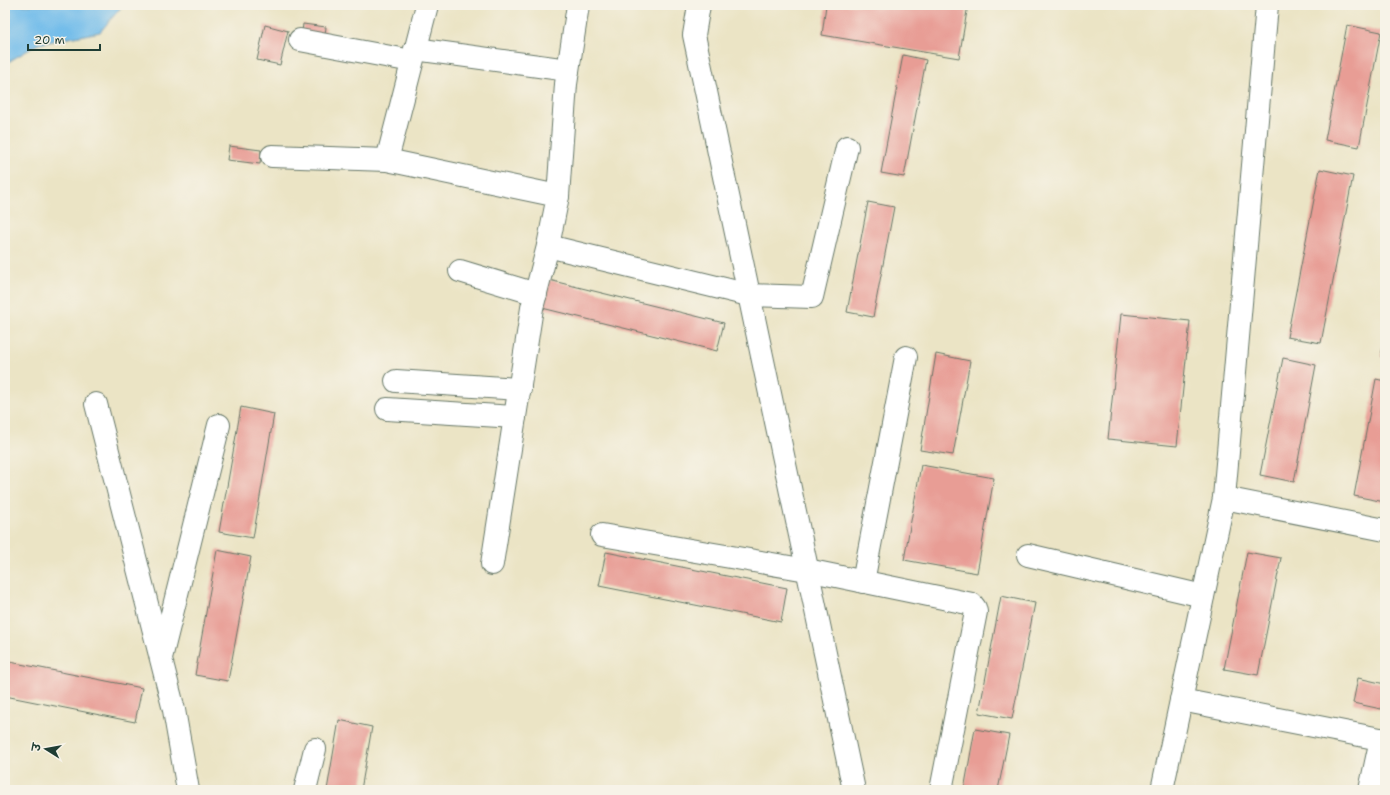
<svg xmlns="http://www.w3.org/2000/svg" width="1390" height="795" viewBox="0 0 1390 795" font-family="'Shantell Sans','Playpen Sans Deva',sans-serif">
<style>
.water{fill:#71bcea;stroke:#487c8f}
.building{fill:#e89d95}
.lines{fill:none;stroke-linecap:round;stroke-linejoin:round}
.street-casing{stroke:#667767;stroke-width:24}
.street{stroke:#fff;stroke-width:22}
</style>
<rect width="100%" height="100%" fill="#f7f3e8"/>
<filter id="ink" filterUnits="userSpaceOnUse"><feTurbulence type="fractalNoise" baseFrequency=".025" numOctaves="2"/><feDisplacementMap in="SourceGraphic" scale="8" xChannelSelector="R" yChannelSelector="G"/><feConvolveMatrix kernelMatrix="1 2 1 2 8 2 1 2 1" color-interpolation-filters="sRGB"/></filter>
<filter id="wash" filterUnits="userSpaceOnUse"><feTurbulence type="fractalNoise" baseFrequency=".012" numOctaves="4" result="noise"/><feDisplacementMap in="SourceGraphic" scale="16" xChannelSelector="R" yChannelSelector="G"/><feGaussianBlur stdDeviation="0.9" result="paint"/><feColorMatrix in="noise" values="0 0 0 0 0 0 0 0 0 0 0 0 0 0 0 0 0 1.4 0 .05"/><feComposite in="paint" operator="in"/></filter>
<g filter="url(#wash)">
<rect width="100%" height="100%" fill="#ebe4c5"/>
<!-- water -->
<polygon class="water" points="5,5 123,5 100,32 38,44 5,64"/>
<g id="blocks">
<!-- building -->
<g class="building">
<polygon points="826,5 968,5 959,58 822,35"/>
<polygon points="303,24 326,27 325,35 302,32"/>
<polygon points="265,25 288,31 280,65 257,60"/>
<polygon points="1347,25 1381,32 1359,147 1325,140"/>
<polygon points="903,55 926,60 904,177 881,173"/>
<polygon points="229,146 261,150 260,164 227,160"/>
<polygon points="1320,169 1353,176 1321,343 1287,337"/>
<polygon points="868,202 894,207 873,317 847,312"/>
<polygon points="549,280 724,323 717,351 542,308"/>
<polygon points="1121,314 1190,321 1177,446 1108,439"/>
<polygon points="1384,339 1385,339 1385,358 1381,357"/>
<polygon points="936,354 970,361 953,455 920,450"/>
<polygon points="1283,358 1316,365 1294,482 1260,475"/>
<polygon points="1376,379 1385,381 1385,502 1354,496"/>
<polygon points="241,407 274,414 253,538 219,532"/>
<polygon points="921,465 994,478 977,573 904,560"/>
<polygon points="217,550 251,557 228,681 195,675"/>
<polygon points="606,552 787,588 781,622 599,586"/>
<polygon points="1247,552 1281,558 1258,675 1224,669"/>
<polygon points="1001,596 1035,603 1012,719 979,713"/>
<polygon points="5,661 142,688 135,722 5,696"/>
<polygon points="1358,678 1385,684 1385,693 1381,709 1353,703"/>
<polygon points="339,720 372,727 361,790 327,790"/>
<polygon points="975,729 1009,735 998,790 964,790"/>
</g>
</g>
</g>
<g filter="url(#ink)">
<use href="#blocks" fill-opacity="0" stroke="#667767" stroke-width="1"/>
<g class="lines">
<!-- street casing -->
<g class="street-casing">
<g id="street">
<polyline points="427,5 387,160 558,196 548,246 532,308 492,564"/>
<polyline points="699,5 694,35 854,790"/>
<polyline points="300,40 412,61"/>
<polyline points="415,49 568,70"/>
<polyline points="272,156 387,160"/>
<polyline points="558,196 566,84 578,5"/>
<polyline points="548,246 749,295 812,297 847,147"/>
<polyline points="460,271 536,294"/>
<polyline points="396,381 520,389"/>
<polyline points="96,404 174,710 188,790"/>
<polyline points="387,409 515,417"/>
<polyline points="1224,498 1385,530"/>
<polyline points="602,535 807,570 972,604 975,608 976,612 941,790"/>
<polyline points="1028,555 1203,596"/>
<polyline points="863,582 906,357"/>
<polyline points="162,654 219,425"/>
<polyline points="1181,700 1385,740"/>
<polyline points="305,790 315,749"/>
<polyline points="1162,790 1224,498 1267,5"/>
<polyline points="1370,790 1381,739"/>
</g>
</g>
<!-- street -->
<use href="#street" class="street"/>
</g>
</g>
<!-- margin -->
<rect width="1390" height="795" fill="none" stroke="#f7f3e8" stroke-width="20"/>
<!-- north arrow -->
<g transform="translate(46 749) rotate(281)" stroke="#f7f3e8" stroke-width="3" paint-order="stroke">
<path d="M0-3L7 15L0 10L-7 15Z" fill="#1f3d34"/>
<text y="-6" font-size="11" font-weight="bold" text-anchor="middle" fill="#1f3d34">उ</text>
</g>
<!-- scale -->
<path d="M28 44v6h72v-6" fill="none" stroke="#1f3d34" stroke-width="2"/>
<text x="34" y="44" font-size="12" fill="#1f3d34" stroke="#f7f3e8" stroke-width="3" paint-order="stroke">20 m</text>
</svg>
